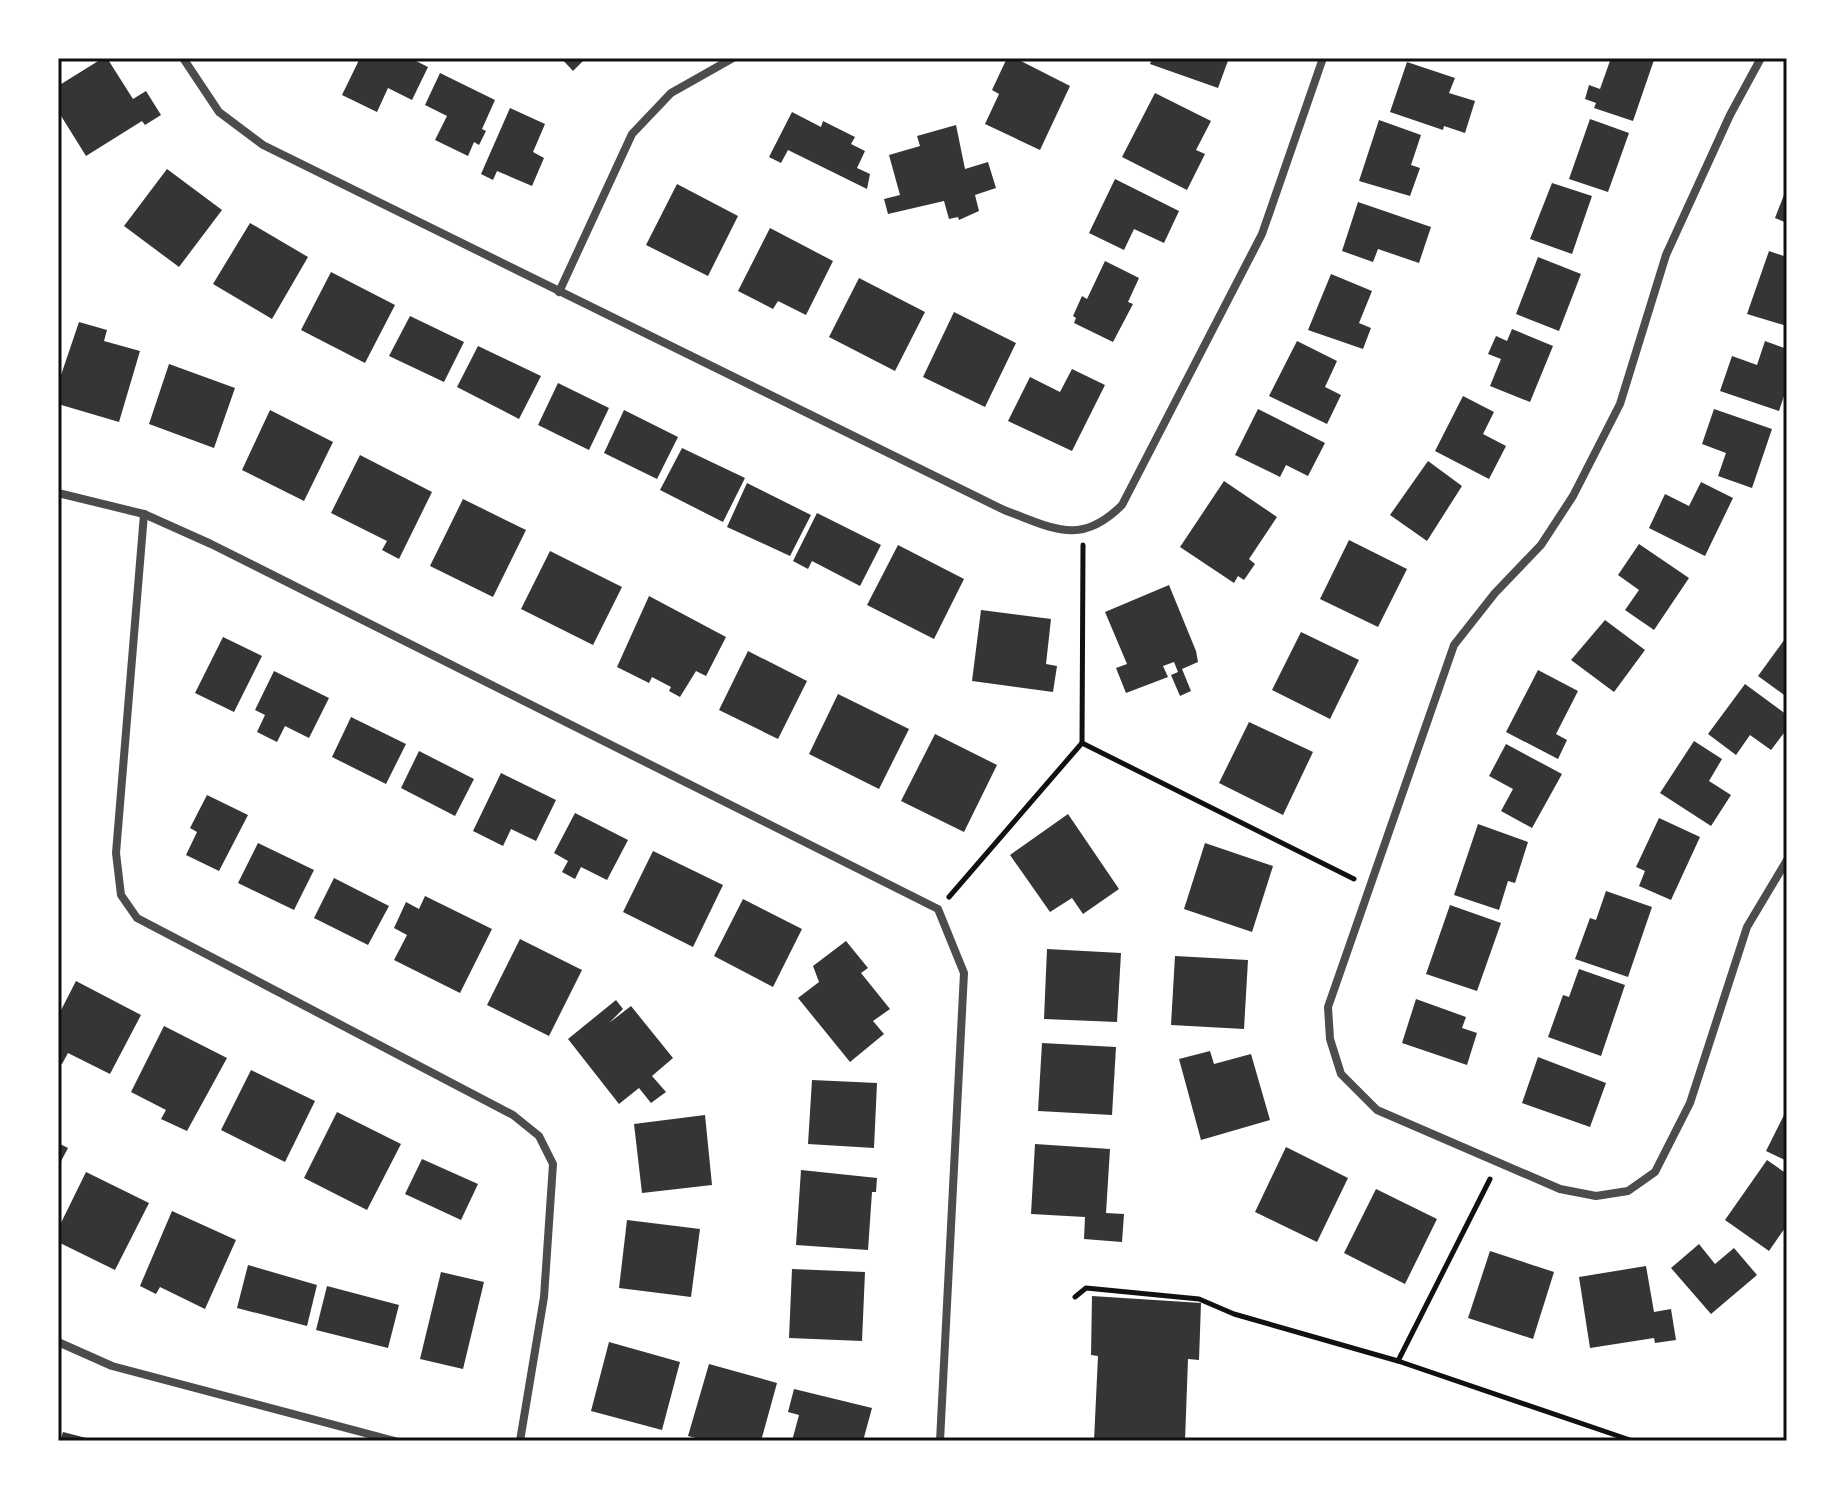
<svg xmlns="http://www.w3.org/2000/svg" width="1845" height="1499" viewBox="0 0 1845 1499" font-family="'Varela Round',sans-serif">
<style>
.building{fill:#353535}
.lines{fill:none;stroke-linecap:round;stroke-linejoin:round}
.path{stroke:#111;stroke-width:5}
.minor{stroke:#4c4c4c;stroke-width:8}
.neatline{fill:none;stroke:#111;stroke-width:3}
</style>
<rect width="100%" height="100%" fill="#fff"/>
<!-- building -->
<g class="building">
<polygon points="103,58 107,58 133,99 146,91 161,115 145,125 142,121 86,156 58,111 58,86"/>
<polygon points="360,58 410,58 428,67 412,100 388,88 377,112 342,95"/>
<polygon points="561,58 586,58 573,71"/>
<polygon points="1007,58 1015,58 1070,86 1040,150 985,124 999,94 992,90"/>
<polygon points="1152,58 1229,58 1218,88 1150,64"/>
<polygon points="1611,58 1654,60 1633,121 1594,108 1596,103 1585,99 1589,85 1600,89"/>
<polygon points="1407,62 1455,78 1449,93 1475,101 1465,133 1444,126 1443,130 1390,112"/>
<polygon points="440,73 495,100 482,129 486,131 479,145 474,142 468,156 435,140 447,116 425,105"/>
<polygon points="1155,93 1211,121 1196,150 1205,154 1187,190 1122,157"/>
<polygon points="510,108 545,124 533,152 544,158 532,186 497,171 493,180 481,174"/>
<polygon points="792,112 821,127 823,121 855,137 851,144 865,151 857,168 870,174 867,189 788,150 781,163 769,157"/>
<polygon points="1590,119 1629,133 1608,192 1569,179"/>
<polygon points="1379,120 1421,135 1411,165 1420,168 1410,196 1359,181"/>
<polygon points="956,125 965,169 988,162 996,188 975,195 979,211 959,220 958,217 949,219 944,201 888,214 884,199 900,195 889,155 920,146 917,136"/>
<polygon points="167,169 222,210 179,267 124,226"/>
<polygon points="1115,179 1179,211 1164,243 1134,229 1124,250 1089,233"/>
<polygon points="1552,183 1592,196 1572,254 1530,239"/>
<polygon points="677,184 738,216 708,276 646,245"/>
<polygon points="1787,187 1787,223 1775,218"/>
<polygon points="1358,202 1431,227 1419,263 1378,249 1373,262 1342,251"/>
<polygon points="250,223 308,257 272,319 213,284"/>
<polygon points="770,228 833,261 806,315 778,301 773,309 738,291"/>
<polygon points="1769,251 1787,257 1787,326 1747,314"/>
<polygon points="1538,257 1581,274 1559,331 1516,314"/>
<polygon points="1105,261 1139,278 1128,302 1133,304 1113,342 1074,323 1076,318 1073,316 1082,296 1087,299"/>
<polygon points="331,272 395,305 365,363 301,330"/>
<polygon points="1331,274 1372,291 1359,323 1371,328 1363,349 1308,330"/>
<polygon points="859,278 925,312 895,371 829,337"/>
<polygon points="954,312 1016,343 985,407 923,377"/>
<polygon points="410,316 464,342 444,382 389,356"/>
<polygon points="79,322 107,330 104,341 140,351 119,422 58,404 58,384"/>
<polygon points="1512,329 1553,346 1530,402 1490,386 1501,359 1488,354 1496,336 1507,341"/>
<polygon points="1297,341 1337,361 1325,387 1341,395 1327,424 1269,396"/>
<polygon points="1765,341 1787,349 1787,387 1779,411 1720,391 1732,356 1757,365"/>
<polygon points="478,346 541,376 519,419 457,387"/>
<polygon points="169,364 235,388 214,448 149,424"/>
<polygon points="1072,369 1105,385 1072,451 1008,421 1030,377 1060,392"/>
<polygon points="558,383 609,408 589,450 538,425"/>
<polygon points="1463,396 1494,412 1483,434 1506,446 1489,479 1435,451"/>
<polygon points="1258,409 1325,443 1308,476 1286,465 1280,477 1235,455"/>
<polygon points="1714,409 1772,429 1752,488 1718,476 1726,453 1702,444"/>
<polygon points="270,410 333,442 304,501 242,470"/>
<polygon points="624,410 678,437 657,479 604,453"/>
<polygon points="682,448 745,478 723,522 660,490"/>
<polygon points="360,455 432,492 399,559 382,550 387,541 331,513"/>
<polygon points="1428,461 1462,486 1427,541 1390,515"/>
<polygon points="1224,481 1277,517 1249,559 1255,564 1244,580 1238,576 1234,583 1180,547"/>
<polygon points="1701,482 1733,498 1705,556 1649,528 1665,494 1689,506"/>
<polygon points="747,483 811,515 790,556 727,527"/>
<polygon points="463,499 526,530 493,597 430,566"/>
<polygon points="817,513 881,545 860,586 812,561 808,569 793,561"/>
<polygon points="1349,540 1407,569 1378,627 1320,599"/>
<polygon points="1639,544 1689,578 1654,630 1625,610 1639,590 1618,575"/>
<polygon points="898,545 964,579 934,639 867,605"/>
<polygon points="550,551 622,587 593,645 521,609"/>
<polygon points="1169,585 1196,651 1198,662 1182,669 1191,691 1180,696 1171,675 1178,672 1174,662 1163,666 1168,677 1126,693 1116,668 1127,664 1105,612"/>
<polygon points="649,596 726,637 706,676 696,671 680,697 669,691 671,687 652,677 649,683 617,667"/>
<polygon points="981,610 1051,619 1046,664 1057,666 1053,692 972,681"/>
<polygon points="1605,620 1645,650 1614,692 1571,660"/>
<polygon points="1301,632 1359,660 1330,719 1272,690"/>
<polygon points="1787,636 1787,697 1758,676"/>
<polygon points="223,637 262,656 234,712 195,693"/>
<polygon points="748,651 807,681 778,739 719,710"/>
<polygon points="1538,670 1578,691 1556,734 1567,740 1558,759 1506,732"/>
<polygon points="274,671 329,698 309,738 285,726 277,742 257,732 265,715 255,710"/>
<polygon points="1745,684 1787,715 1787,729 1771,750 1750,735 1736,755 1708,734"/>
<polygon points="838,694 909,729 879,789 809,754"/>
<polygon points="351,717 406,744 386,784 332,757"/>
<polygon points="1249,722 1313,752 1283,815 1219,783"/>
<polygon points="935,734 997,765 964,832 901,801"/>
<polygon points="1694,741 1722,759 1709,781 1731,795 1711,826 1660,793"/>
<polygon points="1506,744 1562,774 1532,828 1501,811 1513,789 1489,776"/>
<polygon points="419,751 474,779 455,816 401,788"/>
<polygon points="501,773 556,800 536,841 511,829 503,846 473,831"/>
<polygon points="207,795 248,815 219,871 186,855 197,832 190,828"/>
<polygon points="575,813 628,840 607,880 581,867 575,879 562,872 568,861 554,853"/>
<polygon points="1068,814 1119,889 1083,914 1072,898 1050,912 1010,855"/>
<polygon points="1659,818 1700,837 1671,900 1639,886 1645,871 1636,867"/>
<polygon points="1478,824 1528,842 1515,883 1508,881 1499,910 1454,895"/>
<polygon points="258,843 314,870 294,910 238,883"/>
<polygon points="1205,843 1273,866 1252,932 1184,909"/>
<polygon points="653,851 723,885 693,947 623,912"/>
<polygon points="334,878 389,906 368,945 314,918"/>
<polygon points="1606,891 1652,907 1628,977 1575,959 1590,918 1596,920"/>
<polygon points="425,896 492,929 460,993 394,960 407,935 394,928 406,902 419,909"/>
<polygon points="743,899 802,929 773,987 714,956"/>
<polygon points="1450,905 1501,923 1477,991 1426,974"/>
<polygon points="520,939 582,970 549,1036 487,1005"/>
<polygon points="846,941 868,968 861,973 890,1009 873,1021 884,1034 850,1062 798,998 819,982 813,966"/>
<polygon points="1047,949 1121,953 1117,1022 1044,1019"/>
<polygon points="1175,956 1248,960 1244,1029 1171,1025"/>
<polygon points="1579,969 1625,985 1601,1056 1548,1037 1563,995 1569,997"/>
<polygon points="76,981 141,1015 110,1074 68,1053 62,1064 58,1062 58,1016"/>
<polygon points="1416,999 1466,1017 1462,1028 1477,1033 1467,1065 1402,1043"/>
<polygon points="616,1000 623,1009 609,1023 631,1006 673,1058 652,1076 666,1092 651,1103 639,1088 619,1104 568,1039"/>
<polygon points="164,1026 227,1058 187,1131 161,1119 166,1110 131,1092"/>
<polygon points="1042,1043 1116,1047 1112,1115 1038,1111"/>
<polygon points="1210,1051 1214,1064 1251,1054 1270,1120 1201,1140 1179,1059"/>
<polygon points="1538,1057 1606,1083 1590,1127 1522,1103"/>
<polygon points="251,1070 315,1101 285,1162 221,1130"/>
<polygon points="812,1080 877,1083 874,1148 808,1144"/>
<polygon points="1787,1109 1787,1161 1766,1151"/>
<polygon points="337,1112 401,1144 367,1210 304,1178"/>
<polygon points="705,1115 712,1185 642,1193 634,1124"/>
<polygon points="58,1143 68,1148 58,1167"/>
<polygon points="1035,1144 1110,1149 1106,1213 1124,1214 1122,1242 1084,1239 1085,1217 1031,1214"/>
<polygon points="1286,1147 1348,1178 1317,1242 1255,1212"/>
<polygon points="422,1159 478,1184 461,1220 405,1194"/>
<polygon points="1767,1160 1787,1174 1787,1225 1769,1251 1725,1220"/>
<polygon points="801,1170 877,1178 876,1192 872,1192 868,1250 796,1245"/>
<polygon points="86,1172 149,1203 115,1270 58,1242 58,1229"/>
<polygon points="1376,1189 1437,1219 1405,1284 1344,1253"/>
<polygon points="172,1211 236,1240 205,1309 160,1287 156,1294 140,1286"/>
<polygon points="627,1220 700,1229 691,1297 619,1288"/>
<polygon points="1699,1244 1715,1264 1734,1248 1757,1275 1711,1314 1671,1268"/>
<polygon points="1490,1251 1554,1272 1533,1339 1468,1318"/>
<polygon points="248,1265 317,1285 307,1326 237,1308"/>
<polygon points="1646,1266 1654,1312 1671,1309 1676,1340 1655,1343 1654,1338 1590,1348 1579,1277"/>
<polygon points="792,1269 865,1272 862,1341 789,1338"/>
<polygon points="441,1272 484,1282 463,1369 420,1359"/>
<polygon points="327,1286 399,1305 388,1348 316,1330"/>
<polygon points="1092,1296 1201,1303 1199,1360 1188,1359 1185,1441 1094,1441 1098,1356 1091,1355"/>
<polygon points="609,1342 680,1362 662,1430 591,1411"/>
<polygon points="709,1364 777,1383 761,1441 707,1441 688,1436"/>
<polygon points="794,1389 872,1408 863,1441 792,1441 799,1415 788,1412"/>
<polygon points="63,1432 94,1440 94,1441 60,1441"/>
</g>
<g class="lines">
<!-- path -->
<g class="path">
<polyline points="1083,545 1082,743 1354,879"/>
<polyline points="949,897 1082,743"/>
<polyline points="1075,1297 1086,1288 1199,1299 1234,1314 1398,1361 1633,1441"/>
<polyline points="1398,1361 1490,1179"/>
</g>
<!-- minor -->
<g class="minor">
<path d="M183,58L219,112L263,145L1004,510C1053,528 1080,547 1122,505L1262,234L1323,58"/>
<polyline points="1761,58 1730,115 1666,255 1620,404 1573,496 1541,545 1495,593 1454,645 1328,1007 1330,1039 1341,1074 1377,1110 1560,1189 1596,1196 1628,1191 1655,1172 1690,1103 1747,927 1787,860"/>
<polyline points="559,292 632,134 671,93 733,58"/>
<polyline points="58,493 144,514 211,544 938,909 964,973 940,1441"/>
<polyline points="144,514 116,853 121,895 137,918 513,1115 539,1136 553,1164 544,1297 520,1441"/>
<polyline points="58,1342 112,1366 395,1441"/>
</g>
</g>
<!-- border -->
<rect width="1845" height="1499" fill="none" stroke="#ffffff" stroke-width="120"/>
<rect x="60" y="60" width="1725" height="1379" class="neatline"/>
</svg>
